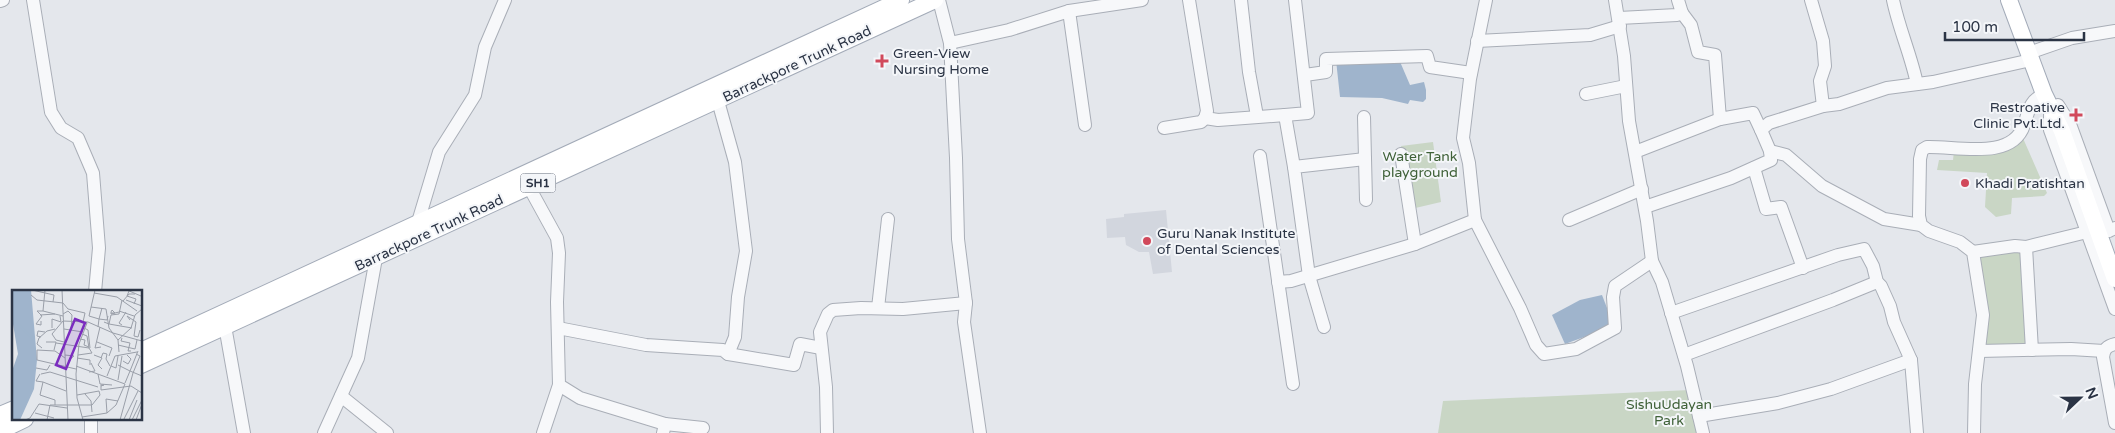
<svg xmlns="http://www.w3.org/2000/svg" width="2115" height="433" viewBox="0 0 2115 433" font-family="'Varela Round',sans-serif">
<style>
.built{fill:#d2d6de}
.green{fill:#c9d6c5}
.water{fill:#9fb4cc}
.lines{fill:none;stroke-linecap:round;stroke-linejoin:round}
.minor-casing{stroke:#a9aeb7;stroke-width:14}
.major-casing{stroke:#a3abb8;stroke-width:18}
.minor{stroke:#f7f8fa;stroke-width:12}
.major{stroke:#fff;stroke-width:16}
.poi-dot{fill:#d1495b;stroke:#f4f6f9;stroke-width:2}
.labels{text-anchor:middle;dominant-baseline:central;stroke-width:4;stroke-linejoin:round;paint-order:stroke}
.shield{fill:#f4f6f9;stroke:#676e7b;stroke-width:1}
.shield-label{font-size:12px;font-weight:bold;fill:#2b3445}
.poi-label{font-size:14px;fill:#2b3445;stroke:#f4f6f9;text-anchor:start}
.street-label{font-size:14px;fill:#2b3445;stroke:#f4f6f9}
.park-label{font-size:14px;fill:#3f6138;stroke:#f4f6f9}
.inset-river{fill:none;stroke:#9fb4cc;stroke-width:2.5}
.inset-road{fill:none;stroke:#9a9fa9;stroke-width:1}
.view{fill:#7b2cbf;fill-opacity:0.15;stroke:#7b2cbf;stroke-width:2.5}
.inset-edge{fill:none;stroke:#2b3445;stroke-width:2.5}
</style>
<rect width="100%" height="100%" fill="#e4e7ec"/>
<!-- built -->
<polygon class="built" points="1166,210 1172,272 1153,274 1149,252 1139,252 1126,245 1125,237 1107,238 1106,219 1124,217 1124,214"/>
<!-- green -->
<g class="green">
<polygon points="2022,136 2047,193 2044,196 2012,198 2011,214 1996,217 1985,207 1987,173 1937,170 1939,160 1953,160 1954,151"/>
<polygon points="1433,142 1441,202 1411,209 1401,146"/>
<polygon points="2024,249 2029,346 1983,348 1975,254"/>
<polygon points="1690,390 1699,433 1438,433 1443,401"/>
</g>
<!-- water -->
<g class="water">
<polygon points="1398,57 1410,85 1424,82 1426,90 1426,99 1423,102 1410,100 1408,104 1382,98 1340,97 1336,60"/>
<polygon points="1602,295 1614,326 1565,344 1552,315 1580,300"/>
</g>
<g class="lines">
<!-- minor casing -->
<g class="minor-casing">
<g id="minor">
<polyline points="33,0 51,112 61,128 78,138 93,173 99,248 95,292"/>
<polyline points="939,0 950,43 956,158 958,239 966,303 964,322 980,433"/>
<polyline points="1241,0 1249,72 1257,116"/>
<polyline points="1615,0 1624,56 1629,121 1647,221 1652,261 1662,282 1687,366 1703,433"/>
<polyline points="1811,0 1823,41 1825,66 1820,81 1823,106"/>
<path d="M1893,0C1899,29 1911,55 1917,84"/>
<polyline points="0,1 3,0"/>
<polyline points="1069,11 1085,125"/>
<polyline points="1682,13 1691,25 1698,52 1715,55 1720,119 1753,113 1761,130"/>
<polyline points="1619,18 1677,15 1682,13 1678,0"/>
<polyline points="1477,41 1590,35 1620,26"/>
<polyline points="950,43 1009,30 1069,11 1142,0"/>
<polyline points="2029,53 2072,38 2115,31"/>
<polyline points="1305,75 1326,72 1326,59 1427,56 1430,67 1471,73"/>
<polyline points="1586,94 1626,86"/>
<polyline points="2058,105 2070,124 2109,231 2115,228"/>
<polyline points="2050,109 2050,130 2115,309"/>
<polyline points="1364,117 1366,200"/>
<polyline points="1205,118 1218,120 1285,115"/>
<polyline points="1164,128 1201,122 1205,118 1207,111 1189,0"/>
<polyline points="1770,151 1786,155 1822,186 1884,219 1921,225"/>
<polyline points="1635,152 1720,119"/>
<polyline points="1401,154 1415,244"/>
<polyline points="1260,156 1293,384"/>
<polyline points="1294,167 1285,115 1308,113 1295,0"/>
<polyline points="1754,168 1766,209 1781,207 1803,268"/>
<polyline points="529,187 557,238 559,253 557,302 559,385 580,398 665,424 663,433"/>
<polyline points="1645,207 1731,178 1771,160 1770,151 1761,130 1769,123 1823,106 1839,104 1887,88 1933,82 2031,60"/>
<polyline points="1475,220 1520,308 1536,345 1544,354 1576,349 1615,328 1613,297 1615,286 1652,261"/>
<polyline points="1569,220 1642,189"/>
<polyline points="418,222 439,152 475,95 485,47 505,0"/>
<polyline points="2026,247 2032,350"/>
<polyline points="1973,252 2015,246 2026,247 2087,232"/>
<polyline points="1278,282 1291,281 1415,244 1475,220 1469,163 1463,138 1470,79 1486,0"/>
<polyline points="878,308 888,219"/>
<polyline points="1671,313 1838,255 1864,249 1873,266 1877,282 1881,286 1890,306 1894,322 1911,360 1917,433"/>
<polyline points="225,326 244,433"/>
<polyline points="1324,327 1309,276 1294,167 1365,159"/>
<polyline points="558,328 646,345 723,350 728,354 735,337 738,297 746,251 735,162 718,101"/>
<path d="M2115,344C2107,346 2104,349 2103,357L2115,423"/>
<polyline points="1979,351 2071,349 2104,351"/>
<polyline points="728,354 794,365 800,344 821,348"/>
<polyline points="1684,355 1833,300 1877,282"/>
<polyline points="341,396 387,433"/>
<polyline points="1699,416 1778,403 1831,389 1911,360"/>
<polyline points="665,424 703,428"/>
<polyline points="91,433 91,419"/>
<polyline points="324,433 358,358 376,258 373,250"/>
<polyline points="543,433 559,385"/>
<polyline points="827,433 826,387 820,332 828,314 833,310 861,308 903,309 966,303"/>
<path d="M1974,433L1975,384L1983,315L1973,252L1960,242L1929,231L1921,225L1919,216L1920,159L1922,150L1927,147C1957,146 2012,161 2024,125C2029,111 2029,101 2044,94"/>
</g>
</g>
<!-- major casing -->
<g class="major-casing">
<g id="major">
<polyline points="2009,0 2044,94 2062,131 2115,279"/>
<polyline points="141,351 901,0"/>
<polyline points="141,365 935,0"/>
<polyline points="0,415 14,409"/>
<polyline points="0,431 25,419"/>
</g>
</g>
<!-- minor -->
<use href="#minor" class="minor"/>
<!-- major -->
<use href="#major" class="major"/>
</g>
<!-- markers -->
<g class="poi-dot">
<path d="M879.5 53.5h5v5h5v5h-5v5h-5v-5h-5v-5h5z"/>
<path d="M2073.5 107.5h5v5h5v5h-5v5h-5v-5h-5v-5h5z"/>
<circle cx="1965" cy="183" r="5"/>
<circle cx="1147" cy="241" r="5"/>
</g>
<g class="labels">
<!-- shield labels -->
<rect class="shield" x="520.5" y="173.5" width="35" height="19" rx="4"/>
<g class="shield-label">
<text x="538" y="183">SH1</text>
</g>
<!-- poi labels -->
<g class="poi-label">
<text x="893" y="53">Green-View<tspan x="893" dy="16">Nursing Home</tspan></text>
<text x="2065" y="107" text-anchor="end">Restroative<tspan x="2065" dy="16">Clinic Pvt.Ltd.</tspan></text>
<text x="1975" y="183">Khadi Pratishtan</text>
<text x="1157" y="233">Guru Nanak Institute<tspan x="1157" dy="16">of Dental Sciences</tspan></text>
</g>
<!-- street labels -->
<g class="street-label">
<text transform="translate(797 64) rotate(-25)">Barrackpore Trunk Road</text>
<text transform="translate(429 233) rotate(-25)">Barrackpore Trunk Road</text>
</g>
<!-- park labels -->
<g class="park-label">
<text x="1420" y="156">Water Tank<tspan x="1420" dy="16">playground</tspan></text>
<text x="1669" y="404">SishuUdayan<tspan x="1669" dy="16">Park</tspan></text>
</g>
</g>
<!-- overview -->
<g transform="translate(12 290)">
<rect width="130" height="130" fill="#e4e7ec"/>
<path d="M0,0H19L25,70L22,99L8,130H0V81L6,64L0,28Z" fill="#9fb4cc"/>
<path class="inset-river" d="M3,31L21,49"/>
<path class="inset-road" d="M20,0L42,5L41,12M33,0L31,21L51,26M50,0L56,130M83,0L77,26L87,29L86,37M115,0L129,6M117,1L115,6L124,9L122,14M82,3L105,7L125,21M19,5L25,10L51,13M114,10L130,16M111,11L117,4H123M51,13L56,19L73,23L71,32L75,33L67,54L64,84L65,108L71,130M79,17L94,19L97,38L106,50L107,62M90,18L87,29L95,30L96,26M107,21L122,26M99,23H103L100,20L99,22V24L107,22M51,24L56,21L60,25L59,40M28,25L43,24M118,30L115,26L124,32L122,46L126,47L128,40M29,31V35L24,34L30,26L25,21H31M51,31L40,44L44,50L52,52M51,31L76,32L101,43L130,51M92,32L97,34L99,25L107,24L110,10M97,34L120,38M110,35L107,33L114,22M88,37L83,58L89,57M40,38V29L49,32L48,26M72,38L76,40L78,58M52,39L71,42M70,44L75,46L77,58M29,47L25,46L26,41L33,42M110,48L109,51L118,53L116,61H119M68,49L73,50L72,55L77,57M106,50L119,38L123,25L130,19M34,52H44L42,60M85,52L100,58L97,66M44,53L77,58L80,63L66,65M106,55L123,59L125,50M30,58L25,54L27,48L35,41L43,39M53,65L62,66L56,71M82,65L90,68L86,75L90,79M53,68L43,61L25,60V70L64,79M65,68L78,70V75M89,68L91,63L95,64L94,69L98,76M111,71L116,74L119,69L115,65M106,75L118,81L126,61M64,76L113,94L104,115L95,123L70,127M99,76L104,78L106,66M24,78L35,80L38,75M77,82L83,81L79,73M121,83L128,66L124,64M28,84L24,91L31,92M29,84L38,82L54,87M86,84L88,94L100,95M95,86L103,66L125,62M54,87L86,97M106,90L110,66M113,93L118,81L130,86M89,96L92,95H89V100L119,96L130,103M73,104L79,111L80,122M38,115H80L88,105L87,101L65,105M43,115V110L28,105L31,92L54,101M23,123L42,128M95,123L94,109L106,111M112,129L126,101M13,130L18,128L27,114L55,118M35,130L38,115M108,130L121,83M117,130L125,110M120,130L130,110M124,130L130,114"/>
<path class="view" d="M63,29L73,33L54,79L44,75Z"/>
<rect width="130" height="130" class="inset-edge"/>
</g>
<!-- north arrow -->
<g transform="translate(2080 398) rotate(68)" stroke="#f4f6f9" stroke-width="4" paint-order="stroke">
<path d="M0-4L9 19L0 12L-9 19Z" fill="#2b3445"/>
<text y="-8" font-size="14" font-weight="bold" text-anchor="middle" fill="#2b3445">N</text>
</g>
<!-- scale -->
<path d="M1945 32v8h139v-8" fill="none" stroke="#2b3445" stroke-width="2.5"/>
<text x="1952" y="32" font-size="15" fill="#2b3445" stroke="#f4f6f9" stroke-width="4" paint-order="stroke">100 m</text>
</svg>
